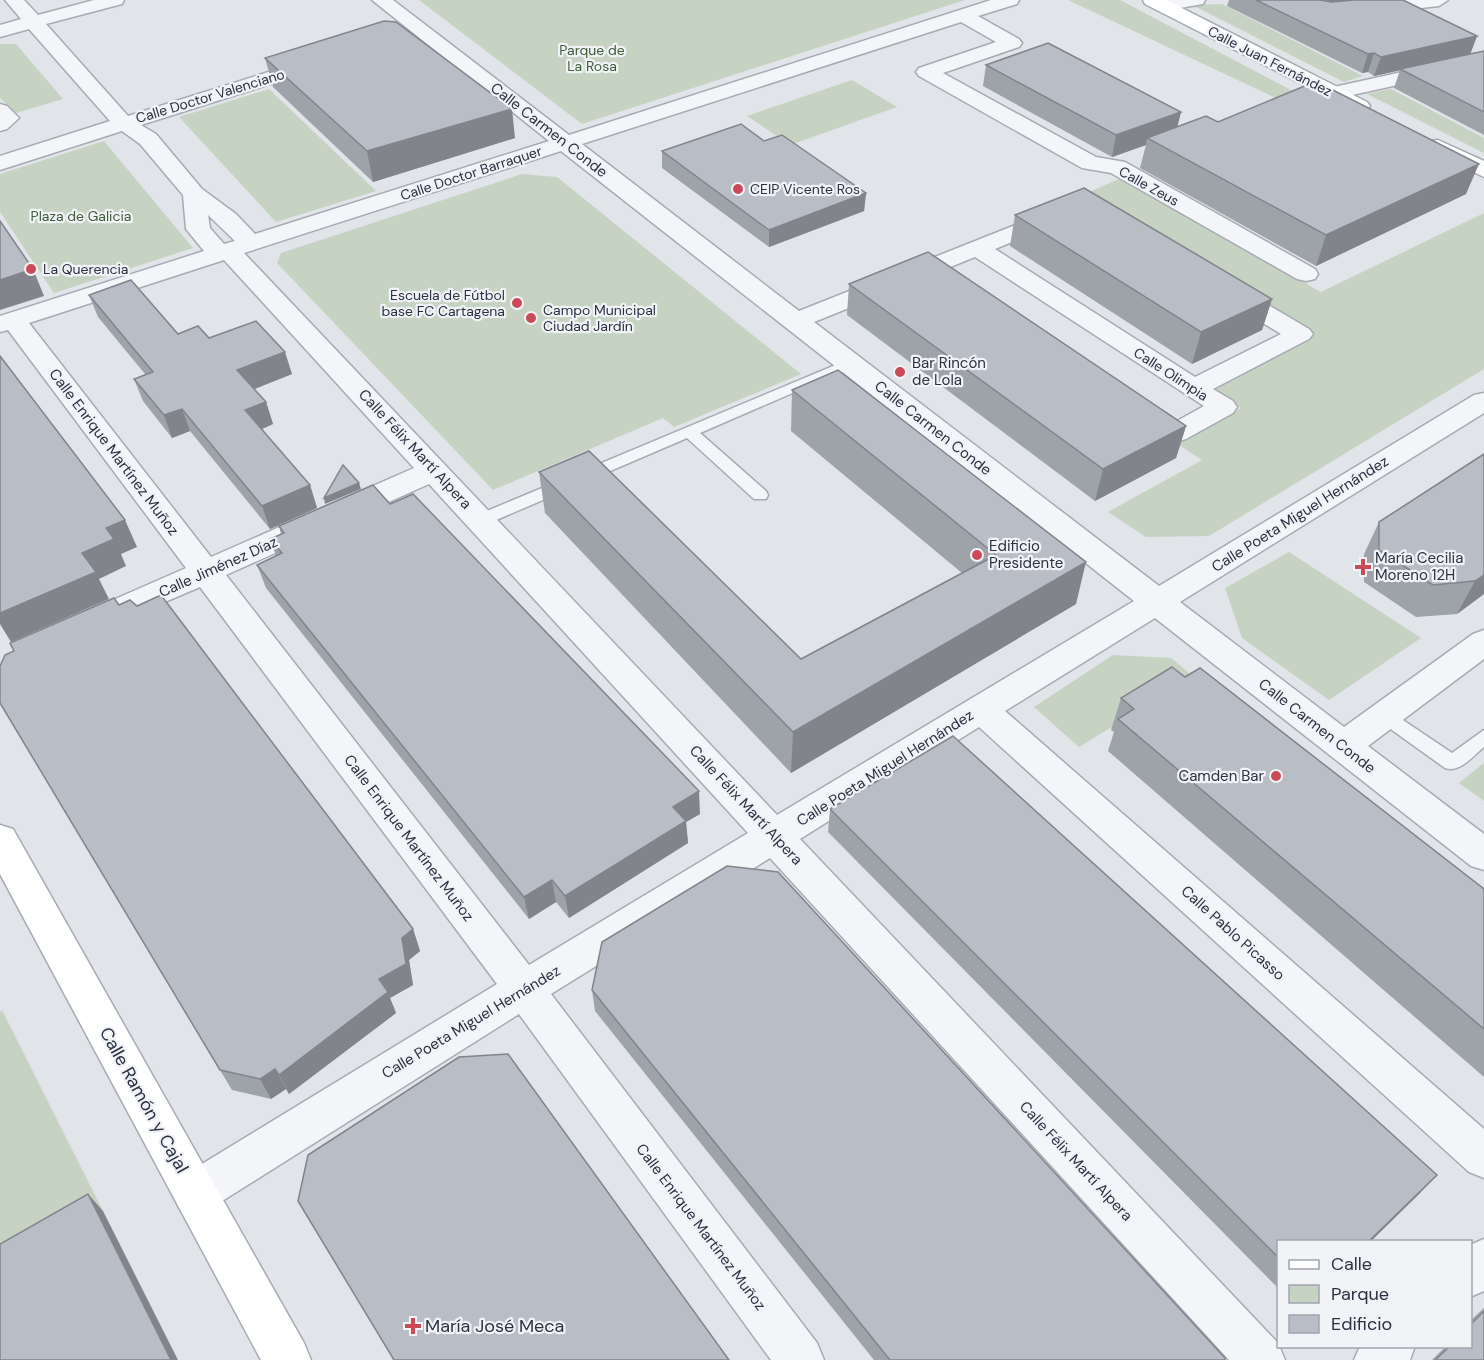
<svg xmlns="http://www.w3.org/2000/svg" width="1484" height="1360" viewBox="0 0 1484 1360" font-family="'DM Sans',sans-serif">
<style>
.green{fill:#c6d3c2}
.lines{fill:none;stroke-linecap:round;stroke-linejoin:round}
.lane-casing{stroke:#a6abb3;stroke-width:3}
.street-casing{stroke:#a6abb3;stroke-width:3}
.secondary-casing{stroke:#a6abb3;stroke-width:3}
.lane{fill:#f4f5f8;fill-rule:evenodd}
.street{fill:#f4f5f8;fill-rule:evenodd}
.secondary{fill:#fff;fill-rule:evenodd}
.wall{fill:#9ea3aa}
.shaded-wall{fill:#81848b}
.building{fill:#b8bdc6;stroke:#81848b;stroke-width:1.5}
.poi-dot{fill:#ca4a58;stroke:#f1f3f7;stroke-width:2}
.labels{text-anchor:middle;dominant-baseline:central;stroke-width:4.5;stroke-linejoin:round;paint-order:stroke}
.far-park-label{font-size:14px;fill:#3d5c38;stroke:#f1f3f7}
.far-street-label{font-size:14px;fill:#2a3140;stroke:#f1f3f7}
.far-poi-label{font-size:14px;fill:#2a3140;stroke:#f1f3f7;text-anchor:start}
.street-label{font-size:15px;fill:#2a3140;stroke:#f1f3f7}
.poi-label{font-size:15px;fill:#2a3140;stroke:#f1f3f7;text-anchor:start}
.near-street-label{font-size:18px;fill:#2a3140;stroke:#f1f3f7}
.near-poi-label{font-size:18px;fill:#2a3140;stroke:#f1f3f7;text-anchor:start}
</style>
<rect width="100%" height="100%" fill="#e1e4e9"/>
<!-- green -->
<g class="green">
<polygon points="419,0 965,0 582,124"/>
<polygon points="1068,0 1120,0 1310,100 1295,107"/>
<polygon points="1222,4 1363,76 1344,82 1192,5"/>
<polygon points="0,44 16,44 63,99 16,113 0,98"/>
<polygon points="852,80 897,107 790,145 747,116"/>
<polygon points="269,89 376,191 276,222 179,117"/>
<polygon points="1391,89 1484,138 1484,153 1367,94"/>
<polygon points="104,141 193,248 54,293 0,212 0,174"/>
<polygon points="522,174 557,177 801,374 674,427 663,418 493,490 277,263 281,253"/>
<polygon points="1121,178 1321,292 1484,213 1484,369 1209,536 1146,537 1108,512 1202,460 1176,443 1241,408 1207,386 1305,335 1076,198"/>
<polygon points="1289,552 1421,638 1329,700 1242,638 1225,588"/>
<polygon points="1113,655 1171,658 1194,677 1079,747 1034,707"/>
<polygon points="1484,763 1484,801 1459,783"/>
<polygon points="2,1010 103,1211 0,1265 0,1012"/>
</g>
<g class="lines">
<!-- lane casing -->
<g class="lane-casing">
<g id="lane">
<polygon points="850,359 857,363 855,366 700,433 766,491 768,495 766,499 754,499 687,438 487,524 475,524 473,520 475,516"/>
<path d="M1385,708L1452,753L1484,730V747C1473,756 1460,773 1445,768L1378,720L1376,715L1378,710Z"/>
</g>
</g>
<!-- street casing -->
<g class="street-casing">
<g id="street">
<path d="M5,0H24L38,15L94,0H124L122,4L46,24L128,116L307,60H321L324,64L321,68L141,125L156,134L202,189L236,214L255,234L549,141L372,0H393L569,135L991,0H1019L1017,4L978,16L1019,39L1022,43L1019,47L943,73L1096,157L1125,162L1315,269L1318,274L1315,279L1306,281L1297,279L1111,173L1082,168L919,76L916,72L919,68L996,42L961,22L582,144L799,311L1053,210L1061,212L1065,217L1061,222L995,249L1195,377L1281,334L1220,297L1217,292L1220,287L1229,285L1238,287L1309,329L1313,334L1309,339L1213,389L1233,401L1237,407L1233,413L1186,439L1176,442L1166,439L1137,419L1133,413L1137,407C1154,403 1164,412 1177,421L1204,406L975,257L814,322L1159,586L1474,395L1484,393V413L1180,602L1344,727L1473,634L1484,630V659L1368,746L1484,834V870L1471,866L1155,618L1005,711L1484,1129V1178L1469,1172L979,727L800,839L1278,1343L1285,1360H1229L770,858L551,994L817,1343L824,1360H771L519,1014L211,1208L195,1215L179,1208L173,1193L179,1178L497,984L200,587L92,633L81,630L76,622L81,614L186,568L8,330L0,332V316L204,251L186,229L183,195L140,144L122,131L0,170V156L110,121L29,29L0,37V25L21,19ZM561,151L1134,601L777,815L244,253ZM208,215L235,241L224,244L210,228ZM224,260L414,468L211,557L29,323ZM429,484L748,833L529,965L226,575Z"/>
<polygon points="1205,0 1203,4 1163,11 1154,5 1161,0"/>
<polygon points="1388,0 1448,0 1439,6 1366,14 1357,8 1359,4"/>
<polygon points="1484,54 1484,66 1334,99 1327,97 1324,93 1327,89 1334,87"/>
<polygon points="0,104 7,106 19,118 7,129 0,131"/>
<polygon points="1484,1239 1484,1291 1470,1297 1470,1245"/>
<polygon points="1360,1346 1415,1346 1410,1360 1354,1360"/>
</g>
</g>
<!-- secondary casing -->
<g class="secondary-casing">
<g id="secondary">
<polygon points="1143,0 1166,0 1367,102 1370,106 1367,110 1353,110 1145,4"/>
<polygon points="1438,140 1484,161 1484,177 1430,151 1427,146 1430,141"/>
<polygon points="0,825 13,829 304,1343 311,1360 261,1360 0,874"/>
</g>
</g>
<!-- lane -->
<use href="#lane" class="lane"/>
<!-- street -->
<use href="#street" class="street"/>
<!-- secondary -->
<use href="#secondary" class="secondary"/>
</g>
<!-- wall -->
<g class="wall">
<polygon points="1229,0 1403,0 1477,36 1470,54 1484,51 1484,135 1394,88 1400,70 1374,76 1368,72 1362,73 1227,6"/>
<polygon points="265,58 515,138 373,182 273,87"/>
<polygon points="986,65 1177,127 1218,122 1466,194 1316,266 1140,168 1146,145 1112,157 983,86"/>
<polygon points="764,141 866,193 864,211 769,247 662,168 662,151"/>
<polygon points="1015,215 1272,299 1262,330 1192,364 1010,246"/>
<polygon points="849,284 1186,426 1176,458 1095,501 847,315"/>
<polygon points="89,295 178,334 209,338 292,374 254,389 266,402 273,424 262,429 310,485 317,508 270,529 190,431 172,438 143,401 134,379 145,374 98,317"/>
<polygon points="792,390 1076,604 791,773 545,513 539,472 801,659 962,573 791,431"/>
<polygon points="1484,454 1484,594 1457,614 1416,617 1364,582 1364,554 1379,522"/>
<polygon points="390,504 700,814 686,822 688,843 569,918 556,902 529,919 266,588 257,565 276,556 270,539 281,534 279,526"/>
<polygon points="119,605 413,929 420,951 409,960 413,985 390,998 396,1013 289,1094 286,1089 271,1099 232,1090 0,703"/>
<polygon points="1185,677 1484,889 1484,1077 1108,751 1114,732 1111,730 1121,698"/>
<polygon points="830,809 1420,1193 1370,1242 1278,1242 1278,1288 828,832"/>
<polygon points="592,990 1225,1360 874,1360 595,1011"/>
<polygon points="1484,1308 1484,1360 1432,1360 1445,1347 1470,1347 1470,1321"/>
</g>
<!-- shaded-wall -->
<g class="shaded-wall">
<polygon points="1328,0 1363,0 1327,4"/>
<polygon points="1477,36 1470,55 1374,76 1381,57"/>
<polygon points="1374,53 1368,72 1362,73 1368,54"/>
<polygon points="512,109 515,138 373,182 367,151"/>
<polygon points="1181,112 1176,133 1147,138 1146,145 1112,157 1116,135"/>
<polygon points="1479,164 1466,194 1316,266 1326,235"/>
<polygon points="866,193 864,211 769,247 769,230"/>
<polygon points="33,269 44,296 0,310 0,280"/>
<polygon points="1272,299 1262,330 1192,364 1201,332"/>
<polygon points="285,352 292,374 245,393 237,370"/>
<polygon points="266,402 273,424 253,433 245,410"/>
<polygon points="182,409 190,431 172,438 164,415"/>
<polygon points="1186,426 1176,458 1095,501 1103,469"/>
<polygon points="359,483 361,489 325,504 324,498"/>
<polygon points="310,485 317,508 270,529 262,506"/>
<polygon points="125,520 137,547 121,554 126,566 99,579 109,599 11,642 0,624 0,613 82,553 106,528"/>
<polygon points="1086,562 1076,604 791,773 793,732"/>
<polygon points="1484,575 1484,594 1457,614 1475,581"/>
<polygon points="699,791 700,814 686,822 688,843 569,918 565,896 673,807"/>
<polygon points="552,880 556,902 529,919 524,897"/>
<polygon points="413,929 420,951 409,960 413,985 390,998 396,1013 289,1094 279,1075 379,979 402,938"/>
<polygon points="275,1069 286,1089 271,1099 260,1079"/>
<polygon points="1437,1175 1420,1193 1370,1242 1368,1242"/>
<polygon points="88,1194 103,1211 178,1360 171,1360"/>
</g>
<!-- building -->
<g class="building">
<polygon points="1256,0 1320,0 1332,2 1354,0 1403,0 1477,36 1381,57 1374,53 1368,54"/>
<polygon points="384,21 396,22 512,109 367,151 265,58"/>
<polygon points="1048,43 1181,112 1116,135 986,65"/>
<polygon points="1484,51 1484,112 1400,69"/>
<polygon points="1307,85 1325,86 1479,164 1326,235 1147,138 1206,116 1218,122"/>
<polygon points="741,124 764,141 782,135 866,193 769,230 662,151"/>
<polygon points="1084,188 1272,299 1201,332 1015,215"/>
<polygon points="0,221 33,269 0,280"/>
<polygon points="928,252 1186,426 1103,469 849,284"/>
<polygon points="131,280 178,334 198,326 209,338 256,321 285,352 237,370 266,402 245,410 310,485 262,506 182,409 164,415 134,379 153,372 89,295"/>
<polygon points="0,356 125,520 106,528 114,539 82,553 96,572 0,613"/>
<polygon points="838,370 1086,562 793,732 539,472 589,451 801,659 996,555 792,390"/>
<polygon points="1484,454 1484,575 1475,581 1433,585 1379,550 1379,522"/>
<polygon points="343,465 359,483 324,498"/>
<polygon points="373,485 390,504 413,494 699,791 673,807 686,821 565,896 552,880 524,897 257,565 282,553 270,539 284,533 279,526"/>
<polygon points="161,595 413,929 402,938 406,964 379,979 388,992 279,1075 275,1069 260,1079 220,1070 0,703 0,666 5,655 14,651 10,643 114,598 119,605 130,600 137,606"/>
<polygon points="1172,667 1185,677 1200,668 1484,889 1484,1029 1118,719 1134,709 1121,698"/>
<polygon points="953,736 1437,1175 1368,1242 1278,1242 1278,1257 830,809"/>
<polygon points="727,866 778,872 1225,1358 1225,1360 890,1360 592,990 602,942"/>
<polygon points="508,1054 729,1360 394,1360 298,1201 308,1155 459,1057"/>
<polygon points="88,1194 171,1360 0,1360 0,1244"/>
<polygon points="1484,1311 1484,1360 1435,1360 1449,1347 1470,1347 1470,1325"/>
</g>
<!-- markers -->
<g class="poi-dot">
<circle cx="738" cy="189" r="6"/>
<circle cx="31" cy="269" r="6"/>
<circle cx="517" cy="303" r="6"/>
<circle cx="531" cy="318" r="6"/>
<circle cx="900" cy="372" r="6"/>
<circle cx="977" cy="555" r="6"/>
<path d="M1360 558h6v6h6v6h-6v6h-6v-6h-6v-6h6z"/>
<circle cx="1276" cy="776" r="6"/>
<path d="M410 1317h6v6h6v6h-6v6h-6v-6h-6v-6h6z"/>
</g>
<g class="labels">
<!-- far-park labels -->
<g class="far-park-label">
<text x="592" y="50">Parque de<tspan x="592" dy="16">La Rosa</tspan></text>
<text x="81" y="216">Plaza de Galicia</text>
</g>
<!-- far-street labels -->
<g class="far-street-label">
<text transform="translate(1270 61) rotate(27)">Calle Juan Fernández</text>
<text transform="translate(210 96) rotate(-17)">Calle Doctor Valenciano</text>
<text transform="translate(471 173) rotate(-18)">Calle Doctor Barraquer</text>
<text transform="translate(1149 186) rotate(29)">Calle Zeus</text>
<text transform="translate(1171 374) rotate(33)">Calle Olimpia</text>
</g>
<!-- far-poi labels -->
<g class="far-poi-label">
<text x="750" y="189">CEIP Vicente Ros</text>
<text x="43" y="269">La Querencia</text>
<text x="505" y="295" text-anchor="end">Escuela de Fútbol<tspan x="505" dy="16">base FC Cartagena</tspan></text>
<text x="543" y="310">Campo Municipal<tspan x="543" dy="16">Ciudad Jardín</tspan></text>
</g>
<!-- street labels -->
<g class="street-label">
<text transform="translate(549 130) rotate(38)">Calle Carmen Conde</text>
<text transform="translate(933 428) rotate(38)">Calle Carmen Conde</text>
<text transform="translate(415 449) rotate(47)">Calle Félix Martí Alpera</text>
<text transform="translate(114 452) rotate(53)">Calle Enrique Martínez Muñoz</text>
<text transform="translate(1300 514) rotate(-32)">Calle Poeta Miguel Hernández</text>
<text transform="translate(218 567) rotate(-24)">Calle Jiménez Díaz</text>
<text transform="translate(1317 726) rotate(38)">Calle Carmen Conde</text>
<text transform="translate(885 768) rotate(-32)">Calle Poeta Miguel Hernández</text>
<text transform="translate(746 805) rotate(47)">Calle Félix Martí Alpera</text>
<text transform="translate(409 838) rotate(53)">Calle Enrique Martínez Muñoz</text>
<text transform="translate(1233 933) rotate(42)">Calle Pablo Picasso</text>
<text transform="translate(471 1022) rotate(-31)">Calle Poeta Miguel Hernández</text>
<text transform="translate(1076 1161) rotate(47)">Calle Félix Martí Alpera</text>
<text transform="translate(701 1227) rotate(53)">Calle Enrique Martínez Muñoz</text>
</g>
<!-- poi labels -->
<g class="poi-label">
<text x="912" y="363">Bar Rincón<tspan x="912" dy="17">de Lola</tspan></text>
<text x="989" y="546">Edificio<tspan x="989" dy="17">Presidente</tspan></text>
<text x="1375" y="558">María Cecilia<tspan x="1375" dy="17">Moreno 12H</tspan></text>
<text x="1264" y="776" text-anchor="end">Camden Bar</text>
</g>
<!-- near-street labels -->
<g class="near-street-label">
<text transform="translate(144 1100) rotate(61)">Calle Ramón y Cajal</text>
</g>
<!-- near-poi labels -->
<g class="near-poi-label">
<text x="425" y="1326">María José Meca</text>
</g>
</g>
<!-- legend -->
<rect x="1277" y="1240" width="195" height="108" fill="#f1f3f7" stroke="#a1a5ae" stroke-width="1.5"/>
<rect x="1289" y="1260" width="30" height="9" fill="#ffffff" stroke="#a1a5ae" stroke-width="1.5"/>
<text x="1331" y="1270" font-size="18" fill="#2a3140">Calle</text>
<rect x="1289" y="1285" width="30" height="18" fill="#c6d3c2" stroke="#a1a5ae" stroke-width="1.5"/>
<text x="1331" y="1300" font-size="18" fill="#2a3140">Parque</text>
<rect x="1289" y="1315" width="30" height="18" fill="#b8bdc6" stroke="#a1a5ae" stroke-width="1.5"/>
<text x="1331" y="1330" font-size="18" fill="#2a3140">Edificio</text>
</svg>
